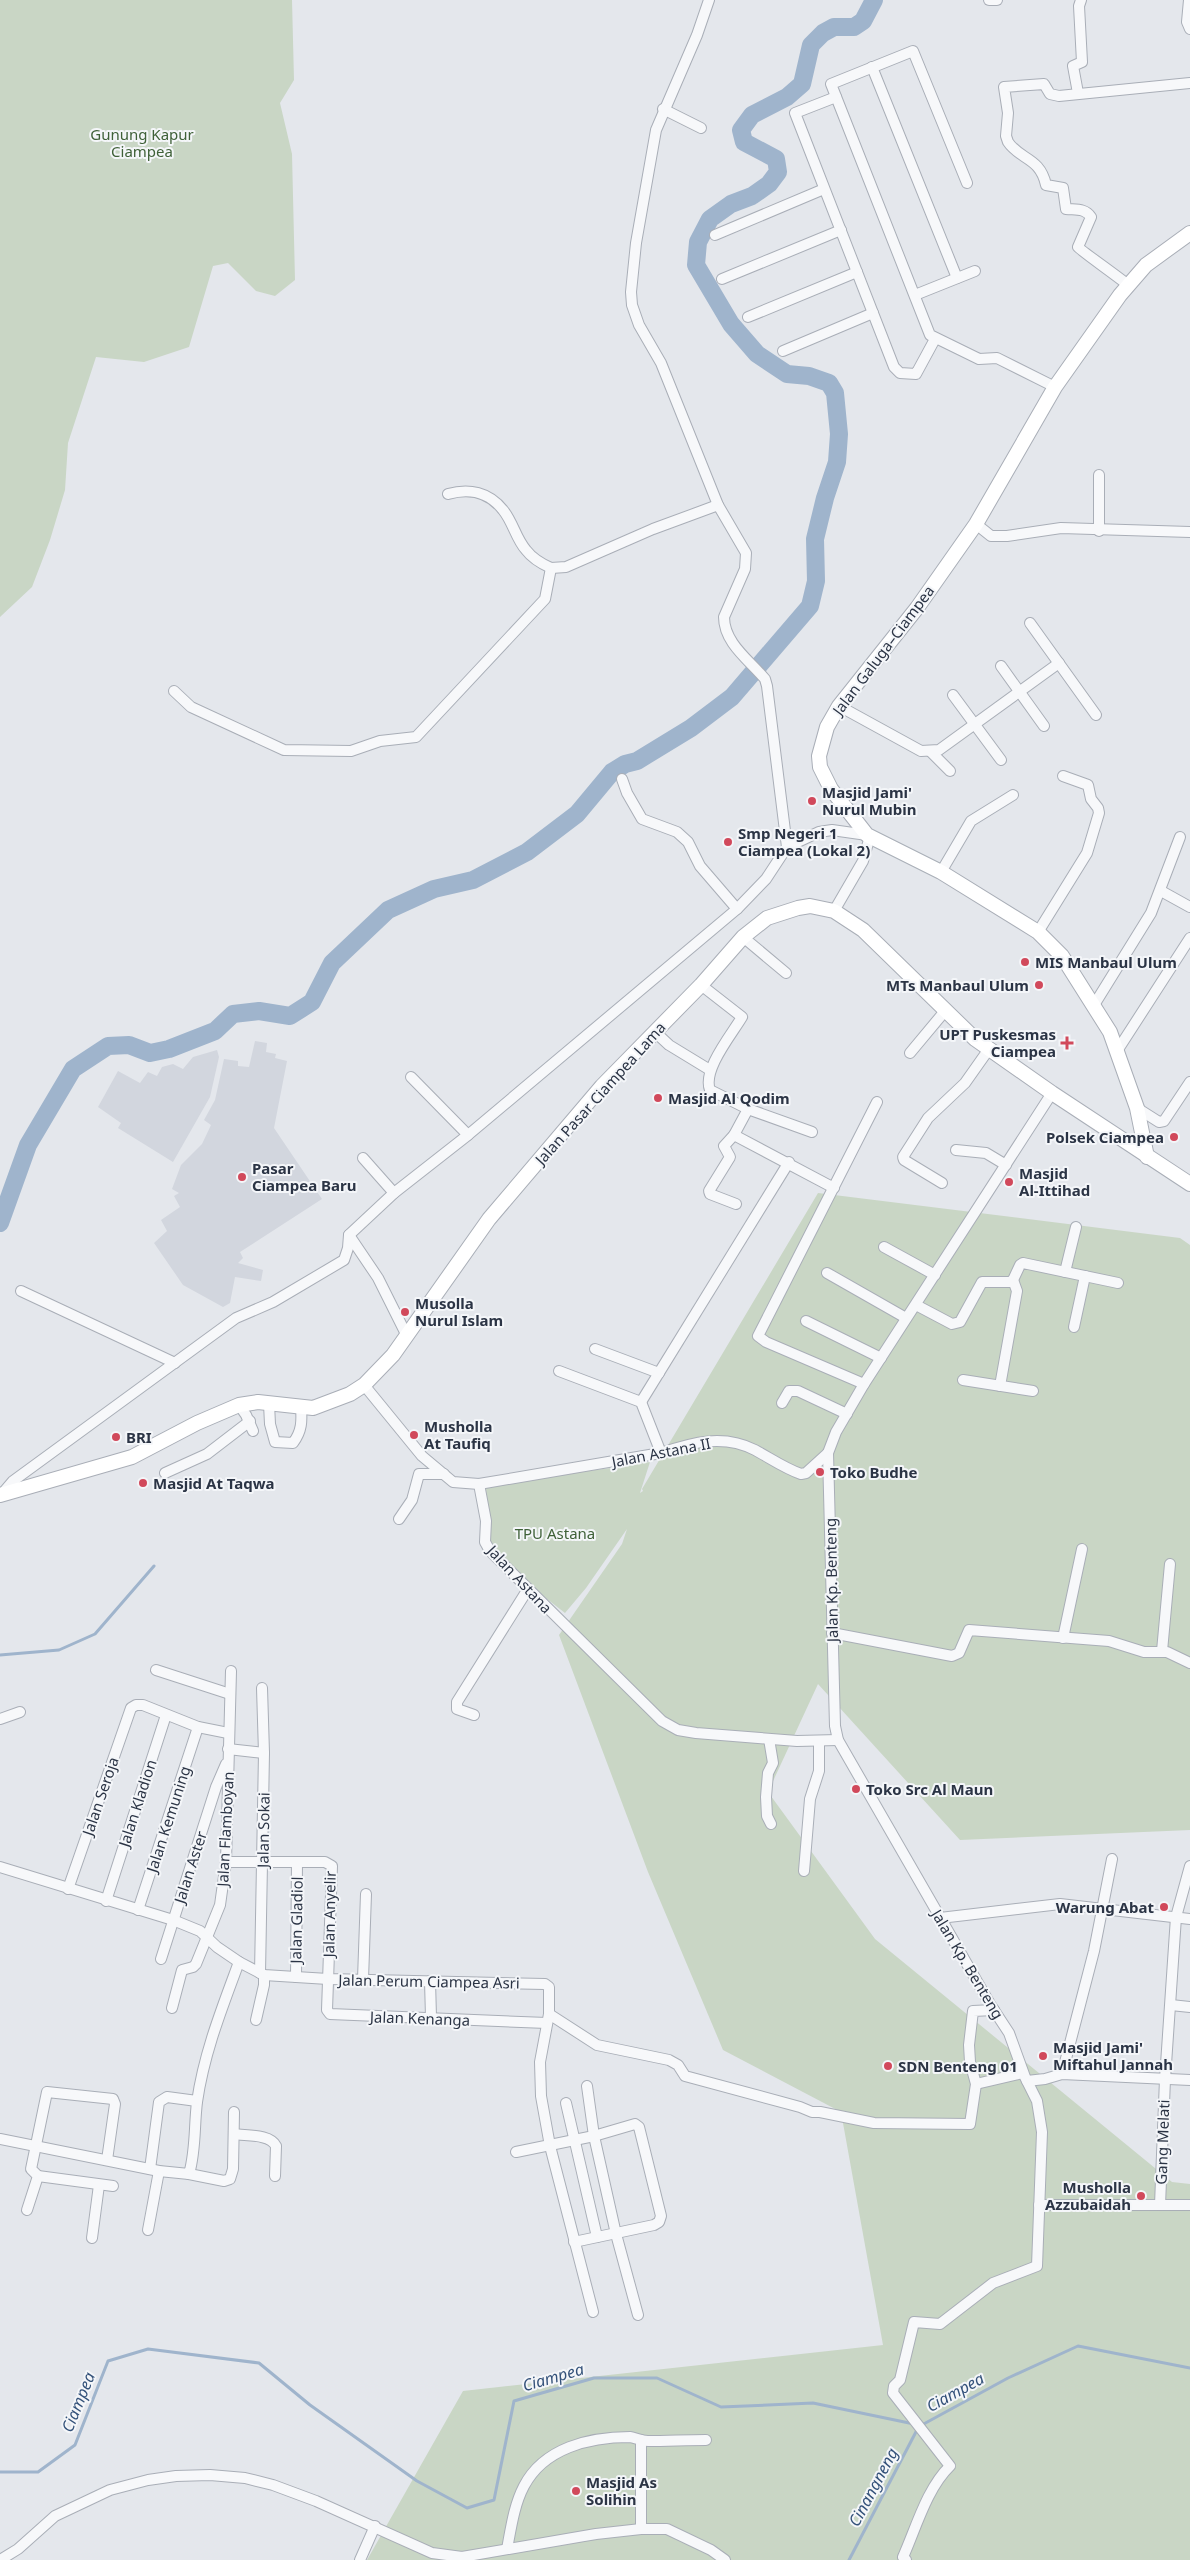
<svg xmlns="http://www.w3.org/2000/svg" width="1190" height="2560" viewBox="0 0 1190 2560" font-family="'Noto Sans',sans-serif">
<style>
.built{fill:#d2d6de}
.green{fill:#c9d6c5}
.lines{fill:none;stroke-linecap:round;stroke-linejoin:round}
.stream{stroke:#9fb4cc;stroke-width:3}
.river{stroke:#9fb4cc;stroke-width:18}
.street-casing{stroke:#a9aeb7;stroke-width:12}
.secondary-casing{stroke:#a9aeb7;stroke-width:16}
.street{stroke:#f7f8fa;stroke-width:10}
.secondary{stroke:#fff;stroke-width:14}
.poi-dot{fill:#d1495b;stroke:#f4f6f9;stroke-width:2}
.labels{text-anchor:middle;dominant-baseline:central;stroke-width:4;stroke-linejoin:round;paint-order:stroke}
.park-label{font-size:15px;fill:#3f6138;stroke:#f4f6f9}
.street-label{font-size:15px;fill:#2b3445;stroke:#f4f6f9}
.poi-label{font-size:15px;font-weight:bold;fill:#2b3445;stroke:#f4f6f9;text-anchor:start}
.water-label{font-size:16px;font-style:italic;fill:#34527a;stroke:#f4f6f9}
</style>
<rect width="100%" height="100%" fill="#e4e7ec"/>
<!-- built -->
<g class="built">
<polygon points="255,1041 267,1043 266,1052 276,1054 275,1058 287,1061 274,1128 322,1199 240,1252 243,1258 238,1263 263,1270 261,1281 235,1277 230,1303 223,1307 183,1285 154,1243 167,1231 161,1220 180,1207 174,1196 179,1193 172,1189 181,1165 202,1144 211,1125 204,1120 215,1100 224,1059 238,1061 238,1066 249,1067"/>
<polygon points="217,1050 219,1057 210,1097 173,1162 118,1128 121,1123 98,1107 118,1071 140,1083 148,1072 157,1076 162,1067 173,1064 183,1069 193,1057"/>
</g>
<!-- green -->
<g class="green">
<polygon points="0,0 292,0 294,80 280,103 292,154 295,280 275,296 256,291 228,263 213,266 189,347 144,362 96,357 68,443 65,490 50,540 32,587 0,617"/>
<path d="M818,1193L1180,1238L1190,1245V1830L960,1840L818,1684L768,1792L875,1939L1172,2182L1190,2184V2560H367L463,2391L883,2345L841,2112L723,2050L648,1872L559,1635L622,1544L627,1529L586,1588L565,1613C542,1594 509,1574 493,1548C484,1532 487,1505 486,1487C540,1476 596,1471 650,1462L640,1493L643,1491L642,1489Z"/>
</g>
<g class="lines">
<!-- stream -->
<g class="stream">
<polyline points="0,1655 59,1650 95,1634 154,1566"/>
<polyline points="920,2426 1008,2378 1078,2346 1190,2368"/>
<polyline points="0,2472 38,2472 75,2445 108,2361 148,2349 259,2363 310,2405 417,2481 467,2508 494,2500 514,2401 594,2378 657,2378 721,2407 813,2403 914,2424"/>
<polyline points="849,2560 918,2428"/>
</g>
<!-- river -->
<polyline class="river" points="0,1223 28,1145 73,1069 108,1046 129,1045 150,1053 169,1049 215,1031 233,1014 259,1011 290,1016 312,1002 332,963 388,910 434,889 473,880 527,852 577,814 612,772 625,764 637,761 691,728 732,697 810,606 816,581 815,539 825,498 837,462 839,434 835,393 829,383 809,376 787,374 757,354 731,324 696,265 698,242 710,219 731,204 752,196 769,184 778,172 776,159 744,142 741,130 752,115 787,97 802,84 811,45 823,33 834,27 854,27 863,21 874,0"/>
<!-- street casing -->
<g class="street-casing">
<g id="street">
<path d="M709,0L697,35L656,130L636,243L631,292L632,305L639,325L661,363L718,505L746,553L745,569L724,617C724,643 749,660 765,679L767,686L787,847"/>
<polyline points="989,0 997,0"/>
<polyline points="1189,0 1187,22 1190,29"/>
<polyline points="872,67 957,278"/>
<polyline points="1078,93 1073,66 1082,62 1079,6 1081,0"/>
<polyline points="836,97 795,113 894,367 900,373 916,374 935,339"/>
<polyline points="663,109 701,128"/>
<polyline points="967,183 913,51 831,84 930,335 979,359 997,358 1055,387"/>
<polyline points="715,235 824,189"/>
<polyline points="722,279 841,230"/>
<path d="M1128,285C1120,278 1080,250 1078,247L1091,217C1085,208 1076,210 1066,209L1063,188L1046,185C1040,157 1020,160 1008,142L1006,136L1008,113L1004,87L1044,84L1050,94L1059,96L1190,83"/>
<polyline points="915,295 975,271"/>
<polyline points="748,317 857,272"/>
<polyline points="783,351 873,313"/>
<polyline points="1099,475 1099,531"/>
<path d="M448,494C469,488 489,492 503,510C513,522 516,539 526,550C532,558 542,564 551,568L566,567L653,529L718,505"/>
<polyline points="976,524 991,536 1007,536 1061,528 1190,532"/>
<polyline points="1030,623 1096,715"/>
<polyline points="1001,666 1044,726"/>
<polyline points="174,691 191,707 284,750 351,751 380,741 416,737 545,599 551,568"/>
<polyline points="953,695 1001,760"/>
<polyline points="839,706 921,751 939,750 1059,663"/>
<polyline points="930,751 950,771"/>
<polyline points="622,779 627,793 642,819 677,832 688,842 700,866 737,909"/>
<polyline points="941,872 971,821 1013,795"/>
<polyline points="1161,891 1190,907"/>
<polyline points="834,911 863,861 870,836"/>
<polyline points="1038,932 1087,853 1099,813 1098,808 1091,799 1088,785 1063,776"/>
<polyline points="743,937 786,973"/>
<path d="M701,985L742,1017C732,1034 702,1070 710,1090L748,1109L812,1132"/>
<polyline points="1094,1005 1151,913 1180,837"/>
<polyline points="654,1031 669,1045 710,1070"/>
<polyline points="1117,1051 1190,938"/>
<polyline points="910,1053 945,1011"/>
<polyline points="411,1077 468,1135"/>
<polyline points="1137,1108 1159,1122 1164,1121 1190,1082"/>
<polyline points="734,1135 834,1188"/>
<polyline points="956,1150 986,1153 1006,1165"/>
<polyline points="363,1158 394,1193"/>
<polyline points="942,1183 904,1160 903,1157 928,1118 965,1083 989,1049"/>
<polyline points="736,1204 710,1194 709,1191 730,1157 724,1146 734,1135 748,1109"/>
<polyline points="349,1235 378,1278 407,1336"/>
<polyline points="884,1247 935,1275"/>
<polyline points="1065,1272 1076,1227"/>
<polyline points="827,1273 906,1318"/>
<polyline points="21,1291 175,1363"/>
<polyline points="916,1305 952,1324 960,1322 982,1282 1010,1282 1013,1280 1020,1265 1023,1263 1118,1283"/>
<polyline points="806,1321 881,1358"/>
<polyline points="1074,1327 1085,1276"/>
<polyline points="595,1349 659,1373"/>
<polyline points="559,1371 641,1402 661,1453"/>
<polyline points="963,1380 1033,1391"/>
<polyline points="864,1384 766,1342 758,1336 877,1102"/>
<path d="M364,1385L422,1456L453,1482L479,1484L661,1453C693,1442 724,1434 755,1450C770,1458 784,1468 801,1474L806,1473L828,1453"/>
<polyline points="1000,1386 1017,1291 1013,1280"/>
<polyline points="641,1402 789,1162"/>
<polyline points="782,1403 789,1391 798,1391 847,1414"/>
<path d="M269,1404L270,1424L275,1442L293,1443C302,1431 302,1421 301,1407"/>
<polyline points="239,1405 246,1415 253,1431"/>
<polyline points="165,1473 207,1454 250,1421"/>
<polyline points="479,1484 486,1521 485,1542 490,1551 662,1721 678,1730 696,1733 797,1741 838,1740"/>
<polyline points="1,1495 13,1481 236,1318 273,1302 344,1260 348,1248 349,1235 394,1193 468,1135 737,909 766,879 787,847 819,832 832,830 867,835"/>
<polyline points="399,1519 412,1500 419,1474 444,1474"/>
<polyline points="832,1633 952,1656 959,1653 969,1630 1109,1641 1144,1652 1167,1652 1190,1663"/>
<polyline points="1063,1638 1082,1549"/>
<polyline points="1162,1651 1170,1564"/>
<polyline points="156,1670 230,1694"/>
<polyline points="474,1715 457,1709 457,1702 528,1589"/>
<polyline points="0,1719 20,1712"/>
<polyline points="769,1739 773,1763 768,1773 766,1797 767,1816 771,1824"/>
<polyline points="228,1749 264,1753"/>
<polyline points="226,1862 325,1862 332,1866 327,2010 330,2014 547,2023"/>
<polyline points="0,1867 173,1920 200,1931 217,1947 239,1962 264,1975 328,1979 545,1984 549,1987 549,2014 540,2062 541,2096 550,2146 593,2312"/>
<polyline points="804,1871 810,1799 819,1771 819,1741"/>
<polyline points="68,1889 131,1708 136,1705 143,1705 198,1727 228,1733"/>
<polyline points="106,1901 166,1715"/>
<polyline points="138,1910 198,1727"/>
<polyline points="940,1918 1060,1904 1190,1919"/>
<polyline points="161,1959 216,1787 226,1764"/>
<polyline points="260,1973 264,1753 262,1688"/>
<polyline points="296,1977 297,1862"/>
<polyline points="363,1979 366,1894"/>
<polyline points="430,1981 431,2017"/>
<polyline points="1171,2005 1190,2007"/>
<polyline points="172,2008 182,1970 193,1967 196,1964 220,1905 226,1862 231,1671"/>
<polyline points="549,2014 597,2045 669,2060 678,2065 685,2076 800,2107 812,2112 820,2112 874,2123 970,2124 976,2084 970,2062 969,2045 973,2011 994,2010"/>
<polyline points="256,2020 264,1985 264,1975"/>
<polyline points="1062,2074 1094,1951 1112,1859"/>
<polyline points="1027,2081 1045,2079 1062,2074 1190,2080"/>
<polyline points="976,2084 1023,2073"/>
<polyline points="587,2086 594,2136 616,2234 638,2315"/>
<polyline points="566,2103 597,2237"/>
<path d="M234,2134C247,2136 270,2134 276,2146L275,2176"/>
<path d="M0,2139L159,2171L189,2174C196,2150 194,2126 197,2102C204,2053 222,2008 239,1962"/>
<polyline points="516,2152 594,2136 635,2124 639,2127 661,2216 659,2222 654,2225 574,2242"/>
<polyline points="150,2169 159,2102 167,2097 197,2101"/>
<polyline points="189,2174 224,2181 230,2179 233,2169 234,2112"/>
<polyline points="38,2176 113,2186"/>
<polyline points="1039,2205 1190,2205"/>
<polyline points="1160,2205 1165,2079 1176,1917 1190,1866"/>
<polyline points="27,2210 38,2176 31,2169 47,2092 113,2099 115,2104 107,2160"/>
<polyline points="148,2230 159,2171"/>
<polyline points="92,2238 99,2185"/>
<polyline points="641,2529 641,2440"/>
<path d="M507,2549C511,2528 514,2505 524,2486C544,2448 589,2437 630,2437C636,2438 641,2441 648,2441C667,2441 687,2440 706,2440"/>
<polyline points="0,2560 18,2549 55,2516 110,2490 148,2480 176,2476 210,2475 245,2478 273,2485 316,2501 432,2553 462,2557 596,2534 641,2529 667,2529 711,2550 725,2560"/>
<polyline points="360,2560 375,2526"/>
<path d="M906,2560L903,2557C916,2528 927,2488 950,2466L893,2393L894,2386L900,2380L914,2322L940,2324L993,2283L1037,2266L1042,2132L1037,2101L1025,2077L1009,2033L990,2004L838,1740L835,1726L828,1453L836,1432L864,1384L1052,1093"/>
</g>
</g>
<!-- secondary casing -->
<g class="secondary-casing">
<g id="secondary">
<polyline points="1147,1157 1137,1108 1110,1032 1062,956 1038,932 941,872 867,835 831,789 820,767 819,756 827,727 839,706 917,608 976,524 1055,387 1120,295 1146,265 1190,233"/>
<polyline points="0,1495 132,1457 197,1423 239,1405 258,1402 313,1408 350,1394 364,1385 393,1355 489,1219 602,1086 701,985 743,937 767,918 798,908 810,906 834,911 863,930 975,1039 1052,1093 1190,1184"/>
</g>
</g>
<!-- street -->
<use href="#street" class="street"/>
<!-- secondary -->
<use href="#secondary" class="secondary"/>
</g>
<!-- markers -->
<g class="poi-dot">
<circle cx="812" cy="801" r="5"/>
<circle cx="728" cy="842" r="5"/>
<circle cx="1025" cy="962" r="5"/>
<circle cx="1039" cy="985" r="5"/>
<path d="M1064.5 1035.5h5v5h5v5h-5v5h-5v-5h-5v-5h5z"/>
<circle cx="658" cy="1098" r="5"/>
<circle cx="1174" cy="1137" r="5"/>
<circle cx="242" cy="1177" r="5"/>
<circle cx="1009" cy="1182" r="5"/>
<circle cx="405" cy="1312" r="5"/>
<circle cx="414" cy="1435" r="5"/>
<circle cx="116" cy="1437" r="5"/>
<circle cx="820" cy="1472" r="5"/>
<circle cx="143" cy="1483" r="5"/>
<circle cx="856" cy="1789" r="5"/>
<circle cx="1164" cy="1907" r="5"/>
<circle cx="1043" cy="2056" r="5"/>
<circle cx="888" cy="2066" r="5"/>
<circle cx="1141" cy="2196" r="5"/>
<circle cx="576" cy="2491" r="5"/>
</g>
<g class="labels">
<!-- park labels -->
<g class="park-label">
<text x="142" y="134">Gunung Kapur<tspan x="142" dy="17">Ciampea</tspan></text>
<text x="555" y="1533">TPU Astana</text>
</g>
<!-- street labels -->
<g class="street-label">
<text transform="translate(883 650) rotate(-53)">Jalan Galuga–Ciampea</text>
<text transform="translate(600 1093) rotate(-48)">Jalan Pasar Ciampea Lama</text>
<text transform="translate(661 1452) rotate(-11)">Jalan Astana II</text>
<text transform="translate(520 1579) rotate(47)">Jalan Astana</text>
<text transform="translate(831 1580) rotate(-91)">Jalan Kp. Benteng</text>
<text transform="translate(100 1796) rotate(-71)">Jalan Seroja</text>
<text transform="translate(137 1803) rotate(-72)">Jalan Kladion</text>
<text transform="translate(168 1819) rotate(-72)">Jalan Kemuning</text>
<text transform="translate(225 1829) rotate(-87)">Jalan Flamboyan</text>
<text transform="translate(263 1830) rotate(-89)">Jalan Sokai</text>
<text transform="translate(190 1867) rotate(-72)">Jalan Aster</text>
<text transform="translate(329 1914) rotate(-89)">Jalan Anyelir</text>
<text transform="translate(296 1920) rotate(-89)">Jalan Gladiol</text>
<text transform="translate(968 1964) rotate(59)">Jalan Kp. Benteng</text>
<text transform="translate(429 1981) rotate(1)">Jalan Perum Ciampea Asri</text>
<text transform="translate(420 2018) rotate(2)">Jalan Kenanga</text>
<text transform="translate(1162 2142) rotate(-88)">Gang Melati</text>
</g>
<!-- poi labels -->
<g class="poi-label">
<text x="822" y="792">Masjid Jami'<tspan x="822" dy="17">Nurul Mubin</tspan></text>
<text x="738" y="833">Smp Negeri 1<tspan x="738" dy="17">Ciampea (Lokal 2)</tspan></text>
<text x="1035" y="962">MIS Manbaul Ulum</text>
<text x="1029" y="985" text-anchor="end">MTs Manbaul Ulum</text>
<text x="1056" y="1034" text-anchor="end">UPT Puskesmas<tspan x="1056" dy="17">Ciampea</tspan></text>
<text x="668" y="1098">Masjid Al Qodim</text>
<text x="1164" y="1137" text-anchor="end">Polsek Ciampea</text>
<text x="252" y="1168">Pasar<tspan x="252" dy="17">Ciampea Baru</tspan></text>
<text x="1019" y="1173">Masjid<tspan x="1019" dy="17">Al-Ittihad</tspan></text>
<text x="415" y="1303">Musolla<tspan x="415" dy="17">Nurul Islam</tspan></text>
<text x="424" y="1426">Musholla<tspan x="424" dy="17">At Taufiq</tspan></text>
<text x="126" y="1437">BRI</text>
<text x="830" y="1472">Toko Budhe</text>
<text x="153" y="1483">Masjid At Taqwa</text>
<text x="866" y="1789">Toko Src Al Maun</text>
<text x="1154" y="1907" text-anchor="end">Warung Abat</text>
<text x="1053" y="2047">Masjid Jami'<tspan x="1053" dy="17">Miftahul Jannah</tspan></text>
<text x="898" y="2066">SDN Benteng 01</text>
<text x="1131" y="2187" text-anchor="end">Musholla<tspan x="1131" dy="17">Azzubaidah</tspan></text>
<text x="586" y="2482">Masjid As<tspan x="586" dy="17">Solihin</tspan></text>
</g>
<!-- water labels -->
<g class="water-label">
<text transform="translate(553 2377) rotate(-16)">Ciampea</text>
<text transform="translate(955 2392) rotate(-29)">Ciampea</text>
<text transform="translate(78 2402) rotate(-68)">Ciampea</text>
<text transform="translate(873 2487) rotate(-62)">Cinangneng</text>
</g>
</g>
</svg>
